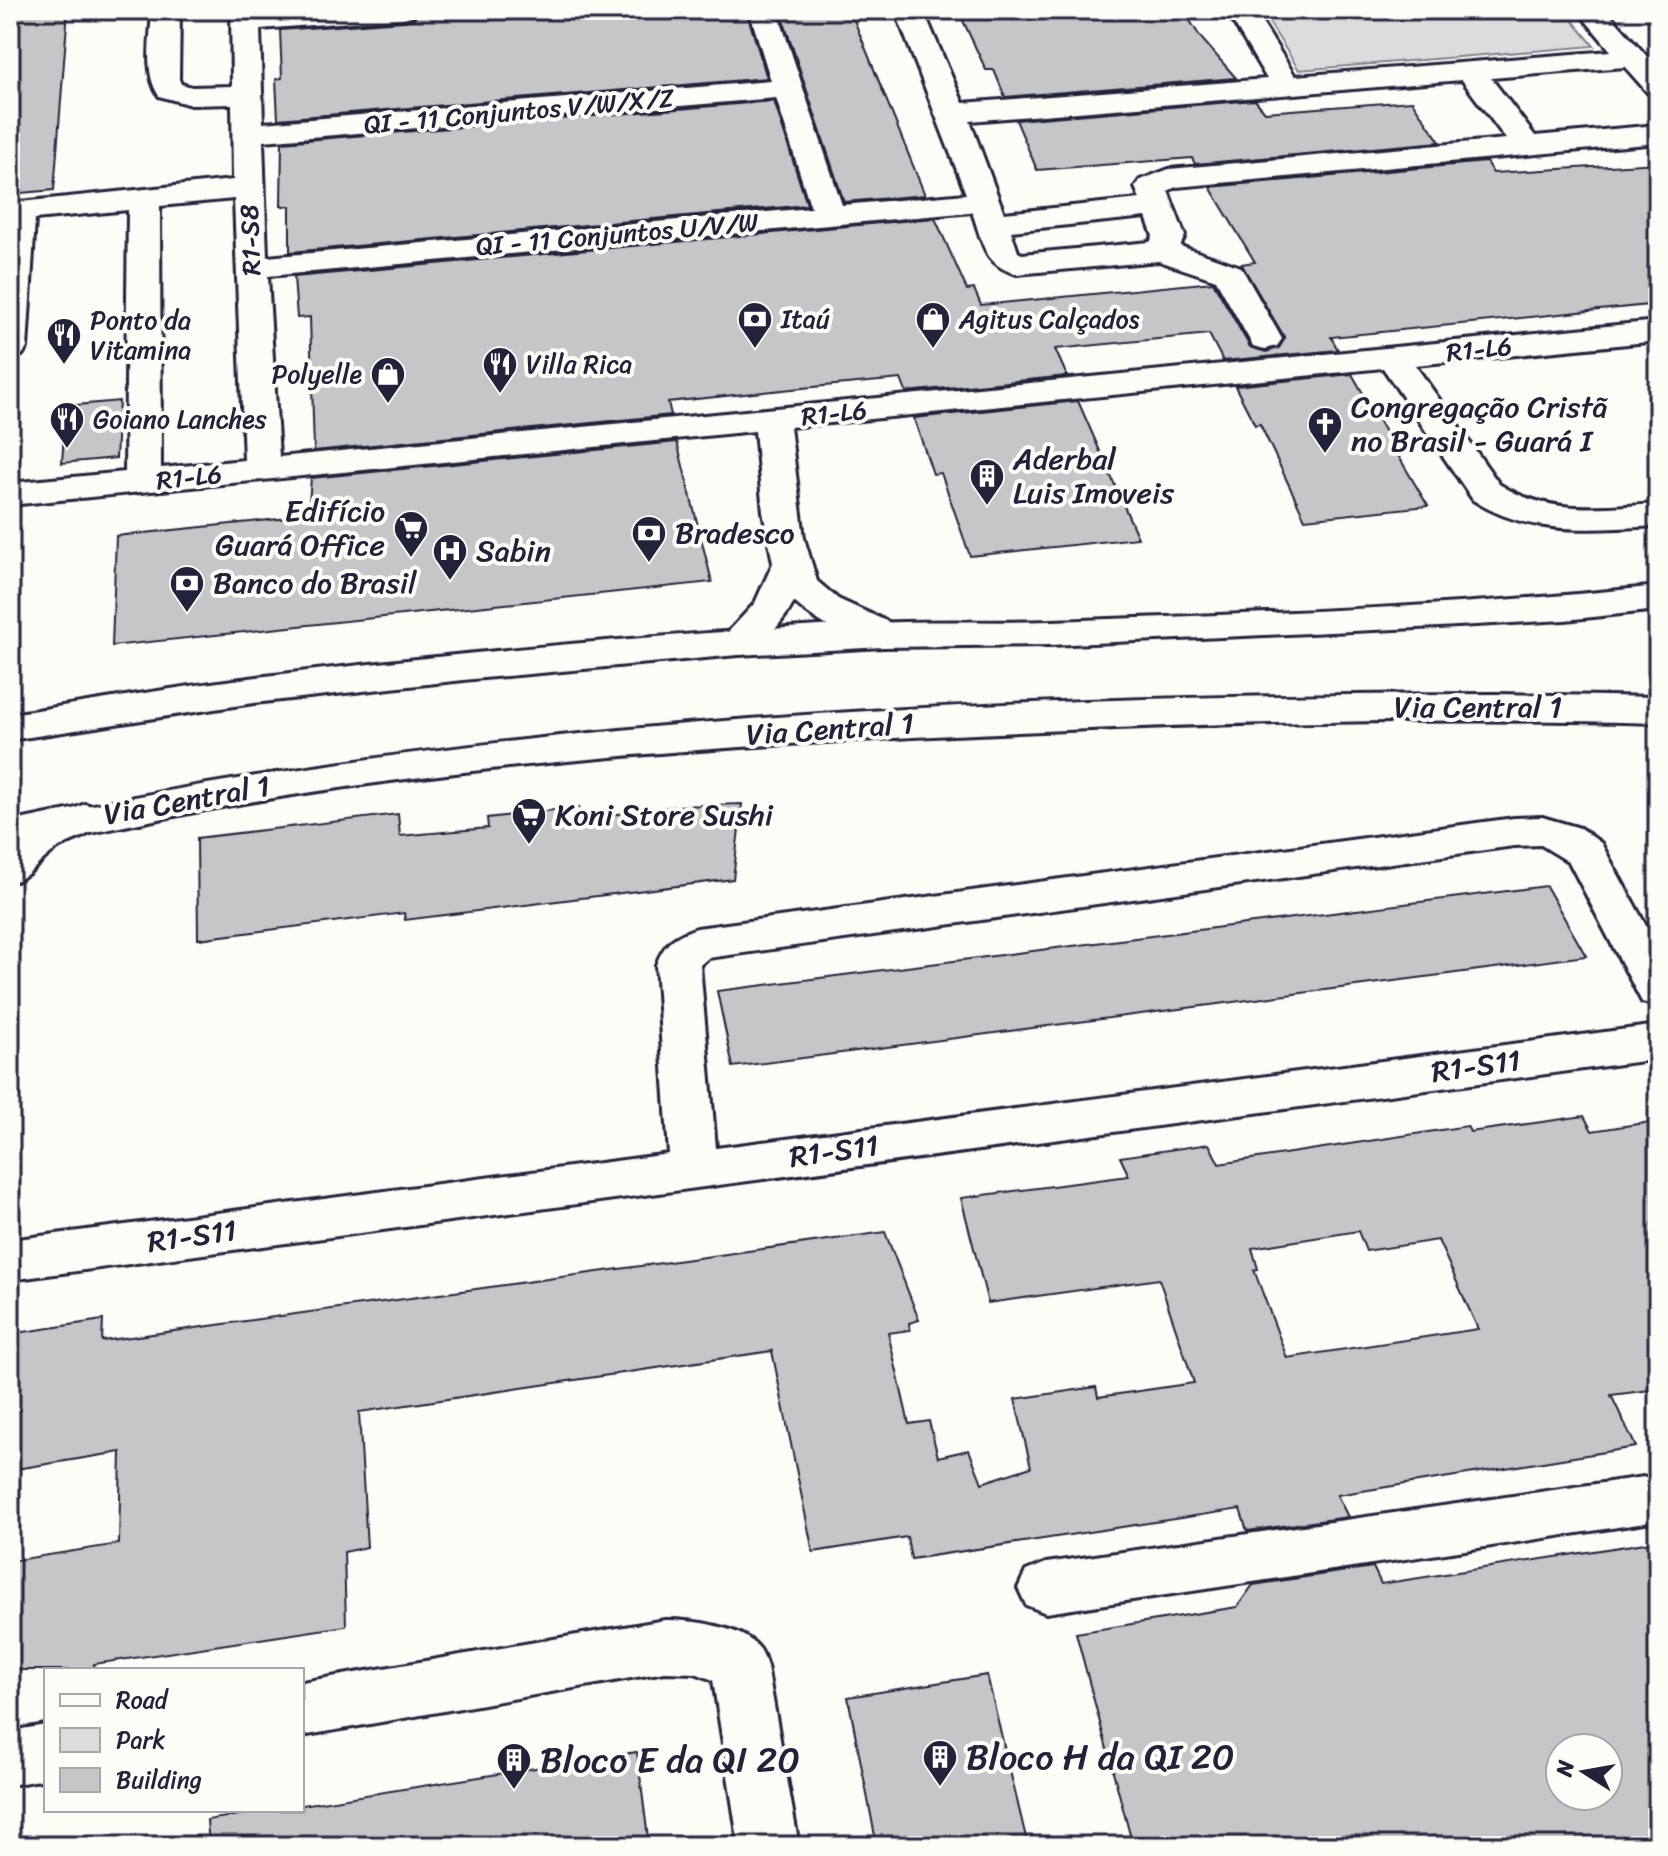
<svg xmlns="http://www.w3.org/2000/svg" width="1668" height="1856" viewBox="0 0 1668 1856" font-family="Sriracha,sans-serif">
<style>
.green{fill:#dddcdb;stroke:#807f8b;stroke-width:2}
.building{fill:#c6c6c8;stroke:#22223b;stroke-width:2;fill-rule:evenodd}
.lines{fill:none;stroke-linecap:round;stroke-linejoin:round}
.minor-casing{stroke:#22223b;stroke-width:6}
.major-casing{stroke:#22223b;stroke-width:6}
.minor{fill:#fdfcf7;fill-rule:evenodd}
.major{fill:#fdfcf7;fill-rule:evenodd}
.labels{text-anchor:middle;dominant-baseline:central;stroke-width:8;stroke-linejoin:round;paint-order:stroke}
.far-street-label{font-size:26px;fill:#22223b;stroke:#fdfcf7}
.far-poi-label{font-size:26px;fill:#22223b;stroke:#fdfcf7;text-anchor:start}
.poi-label{font-size:30px;fill:#22223b;stroke:#fdfcf7;text-anchor:start}
.street-label{font-size:30px;fill:#22223b;stroke:#fdfcf7}
.near-poi-label{font-size:36px;fill:#22223b;stroke:#fdfcf7;text-anchor:start}
</style>
<rect width="100%" height="100%" fill="#fdfcf7"/>
<filter id="ink" filterUnits="userSpaceOnUse"><feTurbulence type="fractalNoise" baseFrequency=".0125" numOctaves="2"/><feDisplacementMap in="SourceGraphic" scale="16" xChannelSelector="R" yChannelSelector="G"/><feConvolveMatrix kernelMatrix="1 2 1 2 8 2 1 2 1" color-interpolation-filters="sRGB"/></filter>
<g filter="url(#ink)">
<!-- green -->
<polygon class="green" points="1261,10 1564,10 1594,46 1299,70"/>
<!-- building -->
<g class="building">
<polygon points="10,10 68,10 54,190 10,194"/>
<polygon points="420,10 433,10 431,15 500,10 746,10 767,78 278,119 276,79 282,78 280,30 403,21 414,19"/>
<polygon points="780,10 850,10 925,195 844,202"/>
<polygon points="958,10 1183,10 1201,38 1236,78 1005,97 994,70 986,70"/>
<polygon points="1255,100 1265,112 1412,101 1440,142 1195,164 1192,158 1037,170 1016,120"/>
<polygon points="774,101 807,205 290,252 290,206 281,206 282,142"/>
<polygon points="1486,162 1493,173 1658,163 1658,304 1331,337 1338,350 1223,361 1209,334 1055,349 1067,376 906,392 901,379 802,388 668,402 671,415 314,451 310,317 297,318 294,277 935,218 967,290 974,289 981,305 1213,282 1250,347 1266,352 1279,348 1285,338 1241,264 1255,262 1210,187"/>
<polygon points="1352,374 1406,469 1428,506 1305,519 1260,424 1255,425 1235,386"/>
<polygon points="119,401 116,458 62,463 66,406"/>
<polygon points="1078,401 1138,538 970,556 941,473 933,474 914,418"/>
<polygon points="677,442 712,582 112,646 116,536 308,516 311,478"/>
<polygon points="742,804 733,879 405,920 404,913 198,939 197,838 398,814 400,836 488,828 487,818 579,807 581,819 677,806"/>
<polygon points="1546,886 1586,956 733,1067 717,991"/>
<path d="M1584,1116L1592,1131L1658,1121V1389L1611,1395L1636,1447L1337,1495L1348,1517L1247,1531L1240,1509L911,1559L907,1537L813,1552L772,1351L359,1412L367,1547L344,1552L346,1626L94,1664V1670H10V1561L119,1544L121,1452L10,1470V1334L103,1320L102,1341L885,1232L919,1320L909,1323L910,1330L888,1333L909,1424L929,1421L938,1457L969,1450L982,1483L1031,1467L1015,1399L1096,1387L1098,1397L1194,1383L1159,1279L988,1303L961,1198L1129,1176L1120,1157L1209,1144L1219,1164L1467,1126L1470,1132ZM1358,1231L1366,1251L1438,1240L1478,1329L1287,1358L1254,1270L1258,1269L1252,1248Z"/>
<path d="M1658,1541V1846H1133L1076,1633L1237,1607L1253,1585L1373,1567L1381,1584ZM1560,1748H1608V1796H1560Z"/>
<polygon points="987,1675 1028,1846 877,1846 848,1697"/>
<polygon points="637,1752 649,1846 209,1846 207,1820 271,1810 302,1810 302,1805"/>
</g>
<g class="lines">
<!-- minor casing -->
<g class="minor-casing">
<g id="minor">
<path d="M152,10H180L179,79L181,84L192,87L232,86L231,10H259V13L417,10L413,16L403,18L260,29L263,123L771,81L749,10H777L842,205L966,194L895,10H923L963,103L1267,79L1226,10H1254L1295,76L1611,51L1577,10H1606L1658,69V96L1648,93L1625,67L1491,78L1535,136L1658,125V143L1176,187L1168,191L1185,236L1180,246L1241,267L1282,339L1277,346L1265,349L1253,346L1216,280L1159,261L1017,274C983,265 983,242 972,212L268,276L279,457L1658,321V341L1415,365L1499,484C1548,516 1602,507 1658,504V526C1593,529 1530,537 1473,500L1383,368L790,427L804,538L817,581L838,599L897,626L902,635L897,644C864,652 818,623 794,602C788,615 763,646 750,652C741,657 733,654 724,652L718,643L755,603L773,563L763,512L755,431L10,505V483L125,472L128,210L35,219L27,348L22,355L10,358V203L233,180L232,104L191,105L159,96C143,73 151,37 152,10ZM1462,80L1506,139L1169,169L1140,180L1135,187L1140,199L1004,213L970,121ZM776,98L811,208L267,257L263,141ZM234,199L244,460L161,468L160,206ZM1146,217L1153,236L1150,242L1022,254L1018,252L1011,231Z"/>
<path d="M85,804L100,808L106,818C95,836 74,838 57,849C39,860 31,877 10,883V844L26,829Z"/>
<path d="M1542,817L1580,828L1601,843L1658,948V1006L1642,1002L1569,862L1541,845L1514,846L708,958L700,965L716,1148L1658,1025V1059L10,1280V1240L669,1154L656,965C664,943 675,935 697,928L1514,818Z"/>
<polygon points="1658,1475 1658,1521 1046,1613 1026,1605 1018,1588 1026,1571 1046,1563"/>
<path d="M665,1620C691,1620 743,1626 760,1649C763,1653 765,1661 767,1666L799,1846H739L713,1680L695,1673L665,1672L302,1736V1682Z"/>
<polygon points="46,1725 46,1779 10,1785 10,1731"/>
</g>
</g>
<!-- major casing -->
<g class="major-casing">
<g id="major">
<path d="M1658,586V610L1565,620L1439,627L1050,645L883,647L738,655L473,679L254,703L10,740V714C92,702 174,687 257,677C463,652 670,633 878,623C936,620 994,623 1052,621C1254,614 1457,608 1658,586Z"/>
<path d="M1496,694L1658,697V723C1453,717 1247,722 1042,731C779,742 515,758 255,801C173,815 91,833 10,850V822C497,717 999,695 1496,694Z"/>
</g>
</g>
<!-- minor -->
<use href="#minor" class="minor"/>
<!-- major -->
<use href="#major" class="major"/>
</g>
</g>
<!-- icons -->
<defs>
<g id="bank-pin" transform="scale(1.8)"><path d="M0 17L-7.5 6A9.5 9.5 0 1 1 7.5 6Z" fill="#22223b" stroke="#fdfcf7"/><path d="M-6-4H6V4H-6ZM0-2.3a2.3 2.3 0 1 0 0 4.6a2.3 2.3 0 1 0 0-4.6Z" fill="#fff"/></g>
<g id="shop-pin" transform="scale(1.8)"><path d="M0 17L-7.5 6A9.5 9.5 0 1 1 7.5 6Z" fill="#22223b" stroke="#fdfcf7"/><path d="M-5-2.5h2.3a2.7 3.5 0 0 1 5.4 0H5L5.5 6h-11ZM-1.5-2.5h3a1.5 2.3 0 0 0-3 0Z" fill="#fff"/></g>
<g id="restaurant-pin" transform="scale(1.8)"><path d="M0 17L-7.5 6A9.5 9.5 0 1 1 7.5 6Z" fill="#22223b" stroke="#fdfcf7"/><path d="M-5-6h1v4h1v-4h1v4h1v-4h1v5L-1.5 .5V6h-2V.5L-5-1ZM5-6V6H3V1.5H1.5Q1.5-4 5-6Z" fill="#fff"/></g>
<g id="church-pin" transform="scale(1.8)"><path d="M0 17L-7.5 6A9.5 9.5 0 1 1 7.5 6Z" fill="#22223b" stroke="#fdfcf7"/><path d="M-1.2-6h2.4v3.5h3.3v2.4h-3.3V6h-2.4V-.1h-3.3v-2.4h3.3Z" fill="#fff"/></g>
<g id="building-pin" transform="scale(1.8)"><path d="M0 17L-7.5 6A9.5 9.5 0 1 1 7.5 6Z" fill="#22223b" stroke="#fdfcf7"/><path d="M-4-6H4V6H1V3H-1V6H-4ZM-2.5-4.3h1.7v1.8h-1.7ZM.8-4.3h1.7v1.8H.8ZM-2.5-1h1.7V.8h-1.7ZM.8-1h1.7V.8H.8Z" fill="#fff"/></g>
<g id="supermarket-pin" transform="scale(1.8)"><path d="M0 17L-7.5 6A9.5 9.5 0 1 1 7.5 6Z" fill="#22223b" stroke="#fdfcf7"/><path d="M-6-5.5h2.5l.6 2H6L4.5 2H-2.5L-4.4-4H-6ZM-1.5 3.2a1.3 1.3 0 1 0 .1 0ZM3 3.2a1.3 1.3 0 1 0 .1 0Z" fill="#fff"/></g>
<g id="hospital-pin" transform="scale(1.8)"><path d="M0 17L-7.5 6A9.5 9.5 0 1 1 7.5 6Z" fill="#22223b" stroke="#fdfcf7"/><path d="M-5-5h3v3.5h4V-5h3V5h-3V1.5h-4V5h-3Z" fill="#fff"/></g>
</defs>
<g fill-rule="evenodd">
<use href="#bank-pin" x="755" y="319"/>
<use href="#shop-pin" x="933" y="319"/>
<use href="#restaurant-pin" x="64" y="335"/>
<use href="#restaurant-pin" x="500" y="364"/>
<use href="#shop-pin" x="388" y="374"/>
<use href="#restaurant-pin" x="67" y="419"/>
<use href="#church-pin" x="1325" y="424"/>
<use href="#building-pin" x="987" y="476"/>
<use href="#supermarket-pin" x="411" y="528"/>
<use href="#bank-pin" x="649" y="533"/>
<use href="#hospital-pin" x="450" y="551"/>
<use href="#bank-pin" x="187" y="583"/>
<use href="#supermarket-pin" x="529" y="815"/>
<use href="#building-pin" x="940" y="1757"/>
<use href="#building-pin" x="514" y="1760"/>
</g>
<g class="labels">
<!-- far-street labels -->
<g class="far-street-label">
<text transform="translate(519 111) rotate(-5)">QI - 11 Conjuntos V/W/X/Z</text>
<text transform="translate(617 234) rotate(-5)">QI - 11 Conjuntos U/V/W</text>
<text transform="translate(250 240) rotate(-92)">R1-S8</text>
<text transform="translate(1479 349) rotate(-6)">R1-L6</text>
<text transform="translate(834 413) rotate(-6)">R1-L6</text>
<text transform="translate(189 477) rotate(-6)">R1-L6</text>
</g>
<!-- far-poi labels -->
<g class="far-poi-label">
<text x="781" y="319">Itaú</text>
<text x="959" y="319">Agitus Calçados</text>
<text x="90" y="320">Ponto da<tspan x="90" dy="30">Vitamina</tspan></text>
<text x="526" y="364">Villa Rica</text>
<text x="362" y="374" text-anchor="end">Polyelle</text>
<text x="93" y="419">Goiano Lanches</text>
</g>
<!-- poi labels -->
<g class="poi-label">
<text x="1351" y="407">Congregação Cristã<tspan x="1351" dy="34">no Brasil - Guará I</tspan></text>
<text x="1013" y="459">Aderbal<tspan x="1013" dy="34">Luis Imoveis</tspan></text>
<text x="385" y="511" text-anchor="end">Edifício<tspan x="385" dy="34">Guará Office</tspan></text>
<text x="675" y="533">Bradesco</text>
<text x="476" y="551">Sabin</text>
<text x="213" y="583">Banco do Brasil</text>
<text x="555" y="815">Koni Store Sushi</text>
</g>
<!-- street labels -->
<g class="street-label">
<text x="1478" y="707">Via Central 1</text>
<text transform="translate(830 729) rotate(-4)">Via Central 1</text>
<text transform="translate(187 800) rotate(-10)">Via Central 1</text>
<text transform="translate(1476 1066) rotate(-8)">R1-S11</text>
<text transform="translate(834 1151) rotate(-8)">R1-S11</text>
<text transform="translate(192 1236) rotate(-8)">R1-S11</text>
</g>
<!-- near-poi labels -->
<g class="near-poi-label">
<text x="966" y="1757">Bloco H da QI 20</text>
<text x="540" y="1760">Bloco E da QI 20</text>
</g>
</g>
<!-- margin -->
<rect width="1668" height="1856" fill="none" stroke="#fdfcf7" stroke-width="40"/>
<rect x="20" y="20" width="1628" height="1816" fill="none" stroke="#22223b" stroke-width="3" filter="url(#ink)"/>
<!-- legend -->
<rect x="44" y="1668" width="260" height="144" fill="#fdfcf7" stroke="#a5a5ac" stroke-width="2"/>
<rect x="60" y="1694" width="40" height="12" fill="#fdfcf7" stroke="#a5a5ac" stroke-width="2"/>
<text x="116" y="1708" font-size="24" fill="#22223b">Road</text>
<rect x="60" y="1728" width="40" height="24" fill="#dddcdb" stroke="#a5a5ac" stroke-width="2"/>
<text x="116" y="1748" font-size="24" fill="#22223b">Park</text>
<rect x="60" y="1768" width="40" height="24" fill="#c6c6c8" stroke="#a5a5ac" stroke-width="2"/>
<text x="116" y="1788" font-size="24" fill="#22223b">Building</text>
<!-- north arrow -->
<g transform="translate(1584 1772) rotate(281)"><circle r="38" fill="#fdfcf7" stroke="#a5a5ac" stroke-width="2"/>
<path d="M0-6L14 30L0 20L-14 30Z" fill="#22223b"/>
<text y="-12" font-size="22" font-weight="bold" text-anchor="middle" fill="#22223b">N</text>
</g>
</svg>
